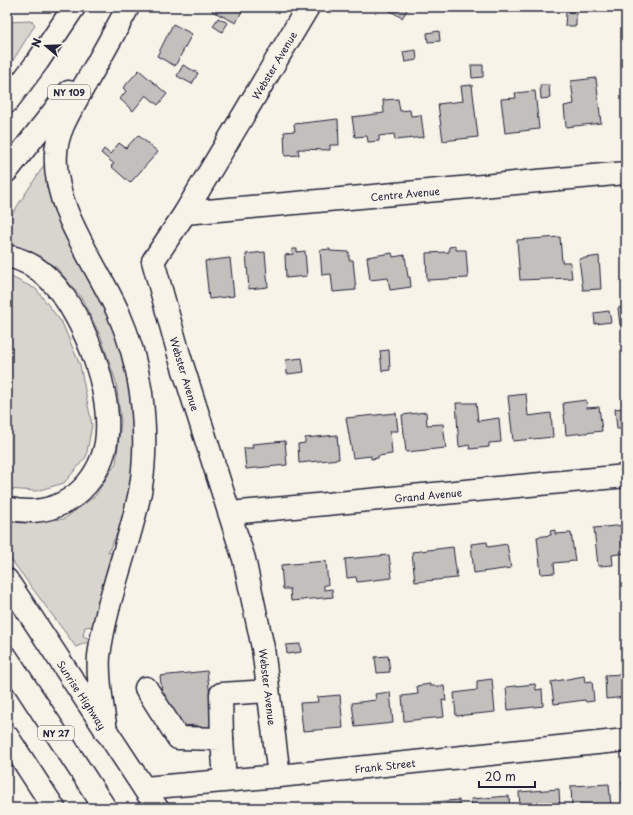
<svg xmlns="http://www.w3.org/2000/svg" width="633" height="815" viewBox="0 0 633 815" font-family="'Playpen Sans',sans-serif">
<style>
.green{fill:#d8d5cf;stroke:#7d7c85}
.building{fill:#c2bfbd;stroke:#22223b}
.lines{fill:none;stroke-linecap:round;stroke-linejoin:round}
.minor-casing{stroke:#22223b;stroke-width:25}
.major-casing{stroke:#22223b;stroke-width:25}
.highway-casing{stroke:#22223b;stroke-width:25}
.minor{stroke:#f7f3e8;stroke-width:22}
.major{stroke:#f7f3e8;stroke-width:22}
.highway{stroke:#f7f3e8;stroke-width:22}
.labels{text-anchor:middle;dominant-baseline:central;stroke-width:3;stroke-linejoin:round;paint-order:stroke}
.shield{fill:#f7f3e8;stroke:#62616f;stroke-width:1}
.shield-label{font-size:9px;font-weight:bold;fill:#22223b}
.street-label{font-size:10px;fill:#22223b;stroke:#f7f3e8}
</style>
<rect width="100%" height="100%" fill="#f7f3e8"/>
<filter id="ink" filterUnits="userSpaceOnUse"><feTurbulence type="fractalNoise" baseFrequency=".025" numOctaves="2"/><feDisplacementMap in="SourceGraphic" scale="8" xChannelSelector="R" yChannelSelector="G"/><feConvolveMatrix kernelMatrix="1 2 1 2 8 2 1 2 1" color-interpolation-filters="sRGB"/></filter>
<g filter="url(#ink)">
<!-- green -->
<g class="green">
<polygon points="32,21 35,25 7,70 7,22"/>
<polygon points="48,159 59,218 116,334 133,395 136,434 133,474 124,519 108,552 115,554 94,626 85,627 83,636 92,640 76,647 7,554 7,518 22,521 64,519 95,496 116,463 121,422 116,382 101,337 81,297 57,268 26,250 7,246 7,222"/>
<polygon points="7,275 36,289 62,323 80,365 92,425 86,457 64,483 36,491 7,489"/>
</g>
<!-- building -->
<g class="building">
<polygon points="214,7 244,7 236,23 212,11"/>
<polygon points="384,7 409,7 402,18"/>
<polygon points="566,12 576,12 576,26 565,26"/>
<polygon points="218,18 228,23 222,32 213,26"/>
<polygon points="173,24 192,34 175,66 157,56"/>
<polygon points="439,31 440,41 428,42 427,33"/>
<polygon points="416,50 417,60 405,62 403,52"/>
<polygon points="183,65 198,73 192,84 177,76"/>
<polygon points="471,65 483,65 483,77 472,78"/>
<polygon points="139,70 167,94 158,105 146,95 133,111 120,99 126,91 123,88"/>
<polygon points="596,78 601,123 566,127 564,106 574,104 571,81"/>
<polygon points="472,85 478,137 443,141 438,104 463,101 461,86"/>
<polygon points="540,85 549,85 550,98 541,99"/>
<polygon points="535,91 539,129 505,133 501,99 516,98 515,93"/>
<polygon points="398,99 400,111 410,110 411,116 421,115 424,137 395,140 394,134 379,136 379,141 368,142 367,136 355,137 352,117 384,113 383,100"/>
<polygon points="338,119 339,145 330,145 330,150 298,149 299,155 285,156 284,132 295,131 294,124"/>
<polygon points="138,135 158,152 130,183 111,166 114,164 101,153 104,149 110,154 119,143 126,148"/>
<polygon points="560,237 562,262 570,262 572,278 520,280 517,240"/>
<polygon points="456,246 456,250 466,250 468,278 427,280 426,253 449,252 449,247"/>
<polygon points="292,249 297,249 297,252 305,251 307,276 286,278 285,255 293,254"/>
<polygon points="330,249 330,251 349,252 349,260 353,260 356,290 333,292 331,274 322,275 320,250"/>
<polygon points="265,252 268,287 249,289 246,254"/>
<polygon points="392,253 393,257 405,255 408,277 410,277 411,287 390,290 388,278 370,280 367,257"/>
<polygon points="599,256 601,289 583,290 579,259"/>
<polygon points="230,258 234,296 209,299 205,261"/>
<polygon points="626,307 626,324 620,325 618,308"/>
<polygon points="609,311 611,322 595,324 594,313"/>
<polygon points="389,350 390,370 382,371 380,351"/>
<polygon points="302,358 304,372 287,374 286,360"/>
<polygon points="526,394 528,416 551,413 553,437 513,441 508,396"/>
<polygon points="626,399 626,429 617,429 615,409 623,408 622,400"/>
<polygon points="586,400 587,408 599,407 602,431 566,435 563,403"/>
<polygon points="456,403 476,403 478,421 499,418 501,442 489,443 489,447 470,449 469,445 459,447"/>
<polygon points="426,412 427,425 443,424 446,448 406,452 402,415"/>
<polygon points="396,413 398,431 390,431 392,454 378,456 378,458 371,459 371,456 353,458 346,418"/>
<polygon points="337,435 339,459 299,463 298,444 305,443 305,438"/>
<polygon points="285,441 287,465 246,469 244,448 253,448 252,444"/>
<polygon points="626,525 626,553 612,555 613,565 598,566 594,528"/>
<polygon points="555,530 555,534 571,533 575,561 554,563 555,573 541,574 537,537 551,535 550,531"/>
<polygon points="487,542 488,547 507,544 511,568 474,573 471,544"/>
<polygon points="453,547 457,578 415,582 412,552"/>
<polygon points="389,555 392,578 357,582 356,577 347,578 345,559"/>
<polygon points="326,561 328,585 324,585 324,590 332,589 333,597 291,601 290,589 283,589 281,565"/>
<polygon points="300,644 301,652 287,654 286,645"/>
<polygon points="388,656 390,672 377,673 375,657"/>
<polygon points="207,671 213,721 217,731 198,733 197,725 183,726 162,692 160,676"/>
<polygon points="626,674 626,697 606,699 605,675"/>
<polygon points="584,676 585,682 592,681 594,701 586,702 585,700 554,704 551,682"/>
<polygon points="492,679 495,712 456,716 454,693 477,690 477,681"/>
<polygon points="430,684 430,686 444,686 446,701 442,700 444,717 404,721 402,696 418,694 417,686"/>
<polygon points="535,684 536,690 542,689 543,706 508,710 506,687"/>
<polygon points="390,692 393,723 355,727 352,703 376,700 375,694"/>
<polygon points="340,695 343,728 303,731 300,703 318,702 317,697"/>
<polygon points="622,781 626,781 626,800 624,800"/>
<polygon points="609,784 611,807 572,808 571,786"/>
<polygon points="559,789 560,808 520,808 519,792"/>
<polygon points="509,796 510,808 472,808 471,799"/>
<polygon points="459,800 460,808 421,808 420,803"/>
</g>
<g class="lines">
<!-- minor casing -->
<g class="minor-casing">
<g id="minor">
<path id="s1" d="M185,213L626,173"/>
<path id="s2" d="M230,513L626,476"/>
<polyline points="146,688 178,738 222,739 225,780"/>
<polyline points="222,739 221,694 268,691"/>
<path id="s3" d="M279,776L263,648L244,559L180,358L153,261L185,213L308,7"/>
<path id="s4" d="M144,788L279,776L626,740"/>
</g>
</g>
<!-- major casing -->
<g class="major-casing">
<g id="major">
<polyline points="7,102 38,61 74,7"/>
<polyline points="7,171 69,92"/>
<path d="M7,256C23,259 37,267 49,279C85,314 121,409 102,458C95,477 81,494 63,503C46,512 25,513 7,508"/>
<path id="s5" d="M7,580L157,808"/>
<path d="M106,732C103,707 97,681 99,656C106,600 129,547 140,492C146,460 145,425 141,393C137,365 129,337 118,312C96,263 52,208 56,153C57,129 73,107 84,86C99,61 113,35 127,9"/>
</g>
</g>
<!-- highway casing -->
<g class="highway-casing">
<g id="highway">
<polyline points="7,658 105,808"/>
<polyline points="7,736 54,808"/>
</g>
</g>
<!-- minor -->
<use href="#minor" class="minor"/>
<!-- major -->
<use href="#major" class="major"/>
<!-- highway -->
<use href="#highway" class="highway"/>
</g>
</g>
<g class="labels">
<!-- shield labels -->
<g class="shield">
<rect x="48" y="85" width="42" height="14" rx="3"/>
<rect x="38" y="726" width="36" height="14" rx="3"/>
</g>
<g class="shield-label">
<text x="69" y="92">NY 109</text>
<text x="56" y="733">NY 27</text>
</g>
<!-- street labels -->
<g class="street-label">
<text stroke="none"><textPath href="#s3" startOffset="762">Webster Avenue</textPath></text>
<text stroke="none"><textPath href="#s1" startOffset="221">Centre Avenue</textPath></text>
<text transform="translate(185 374) rotate(73)">Webster Avenue</text>
<text stroke="none"><textPath href="#s2" startOffset="199">Grand Avenue</textPath></text>
<text transform="translate(268 687) rotate(83)">Webster Avenue</text>
<text stroke="none"><textPath href="#s5" startOffset="137">Sunrise Highway</textPath></text>
<text stroke="none"><textPath href="#s4" startOffset="242">Frank Street</textPath></text>
</g>
</g>
<!-- margin -->
<rect width="633" height="815" fill="none" stroke="#f7f3e8" stroke-width="24"/>
<rect x="12" y="12" width="609" height="791" fill="none" stroke="#22223b" stroke-width="1.5" filter="url(#ink)"/>
<!-- north arrow -->
<g transform="translate(46 46) rotate(289)" stroke="#f7f3e8" stroke-width="3" paint-order="stroke">
<path d="M0-3L7 15L0 10L-7 15Z" fill="#22223b"/>
<text y="-6" font-size="11" font-weight="bold" text-anchor="middle" fill="#22223b">N</text>
</g>
<!-- scale -->
<path d="M479 781v6h56v-6" fill="none" stroke="#22223b" stroke-width="2"/>
<text x="485" y="781" font-size="12" fill="#22223b" stroke="#f7f3e8" stroke-width="3" paint-order="stroke">20 m</text>
</svg>
